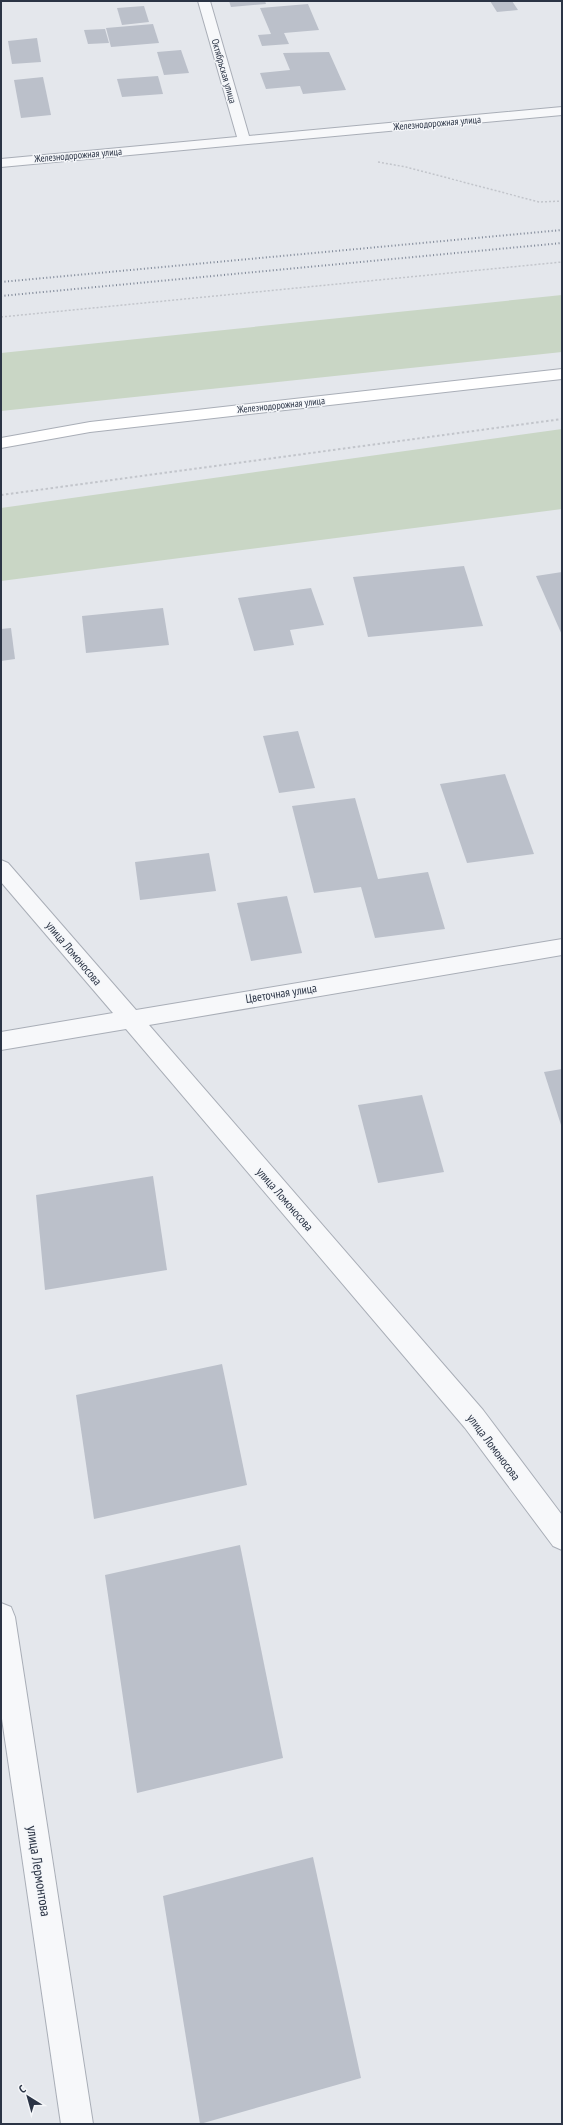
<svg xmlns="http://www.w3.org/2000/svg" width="563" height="2125" viewBox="0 0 563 2125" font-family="'PT Sans Narrow',sans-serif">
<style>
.green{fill:#c9d6c5}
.building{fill:#bbc0ca}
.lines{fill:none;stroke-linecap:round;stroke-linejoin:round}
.street-casing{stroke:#a9aeb7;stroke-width:2}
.secondary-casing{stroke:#a9aeb7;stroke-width:2}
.path-far1{stroke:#c2c5cb;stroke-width:1.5;stroke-dasharray:2 2;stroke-linecap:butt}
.path{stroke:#c2c5cb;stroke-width:2;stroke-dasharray:2.5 2.5;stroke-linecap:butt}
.street{fill:#f7f8fa;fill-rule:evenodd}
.secondary{fill:#fff;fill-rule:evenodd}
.rail{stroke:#7d8696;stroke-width:2;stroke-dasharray:1 2.5;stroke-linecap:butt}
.labels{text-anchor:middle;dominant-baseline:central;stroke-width:3;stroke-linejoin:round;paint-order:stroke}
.far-street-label{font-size:10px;fill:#2b3445;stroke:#f4f6f9}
.street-label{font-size:12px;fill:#2b3445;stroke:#f4f6f9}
.near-street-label{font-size:14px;fill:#2b3445;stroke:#f4f6f9}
</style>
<rect width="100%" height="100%" fill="#e4e7ec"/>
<!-- green -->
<g class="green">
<polygon points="562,295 562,352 1,411 1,353"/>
<polygon points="562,429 562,509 1,581 1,508"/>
</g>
<!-- building -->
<g class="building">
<polygon points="229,1 265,1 266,4 231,7"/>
<polygon points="490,1 512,1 518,10 497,12"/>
<polygon points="308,4 319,30 284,33 289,44 262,46 258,35 271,34 260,8"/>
<polygon points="144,6 149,22 122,25 117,8"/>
<polygon points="153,24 159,43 111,47 106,28"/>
<polygon points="105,29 109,43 88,44 84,30"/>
<polygon points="37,38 41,62 12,64 8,41"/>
<polygon points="181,50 189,73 164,75 157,52"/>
<polygon points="329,52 346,90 303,94 300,86 266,89 260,73 290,70 283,53"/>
<polygon points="158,76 163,94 122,97 117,79"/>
<polygon points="43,77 51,115 21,118 14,80"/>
<polygon points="464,566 483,626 368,637 353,577"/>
<polygon points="562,572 562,635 536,576"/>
<polygon points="311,588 324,625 290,630 294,645 254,651 238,598"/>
<polygon points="163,608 169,645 86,653 82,616"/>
<polygon points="11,628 15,659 1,661 1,629"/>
<polygon points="298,731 315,788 279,793 263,736"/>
<polygon points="505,774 534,854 467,863 440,784"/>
<polygon points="355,798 378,879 428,872 445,929 375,938 361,887 314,893 292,806"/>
<polygon points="209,853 216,891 140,900 135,862"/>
<polygon points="287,896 302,953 251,961 237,903"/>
<polygon points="562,1069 562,1128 544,1072"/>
<polygon points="422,1095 444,1172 378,1183 358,1105"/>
<polygon points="153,1176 167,1270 45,1290 36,1195"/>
<polygon points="222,1364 247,1485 94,1519 76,1395"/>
<polygon points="240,1545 283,1758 137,1793 105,1575"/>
<polygon points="313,1857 361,2078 200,2124 163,1896"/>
</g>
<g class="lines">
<!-- street casing -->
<g class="street-casing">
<g id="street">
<polygon points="198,1 210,1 249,136 562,107 562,115 1,167 1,159 237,137"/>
<polygon points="1,860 8,863 136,1010 562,939 562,955 149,1025 483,1410 562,1515 562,1550 553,1546 465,1428 126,1029 1,1050 1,1032 113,1013 1,882"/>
<polygon points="1,1603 11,1607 15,1617 93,2124 61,2124 1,1712"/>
</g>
</g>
<!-- secondary casing -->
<g class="secondary-casing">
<polygon id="secondary" points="562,369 562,379 90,432 1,448 1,438 90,422"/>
</g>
<!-- path-far1 -->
<g class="path-far1">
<polyline points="378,162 406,167 539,202 562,201"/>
<polyline points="1,317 562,262"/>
</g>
<!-- path -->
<polyline class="path" points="1,495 562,419"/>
<!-- street -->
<use href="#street" class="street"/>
<!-- secondary -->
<use href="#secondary" class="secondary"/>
<!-- rail -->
<g class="rail">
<polyline points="1,282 562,230"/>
<polyline points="1,296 562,243"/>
</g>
</g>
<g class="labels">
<!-- far-street labels -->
<g class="far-street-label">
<text transform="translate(224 71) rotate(74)">Октябрьская улица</text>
<text transform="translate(437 123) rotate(-5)">Железнодорожная улица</text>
<text transform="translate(78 155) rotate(-5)">Железнодорожная улица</text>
<text transform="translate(281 405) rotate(-6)">Железнодорожная улица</text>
</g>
<!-- street labels -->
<g class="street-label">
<text transform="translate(74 953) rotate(50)">улица Ломоносова</text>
<text transform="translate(281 993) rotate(-9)">Цветочная улица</text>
<text transform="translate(285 1199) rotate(49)">улица Ломоносова</text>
<text transform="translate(494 1447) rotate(53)">улица Ломоносова</text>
</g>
<!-- near-street labels -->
<g class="near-street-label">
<text transform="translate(39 1871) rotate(81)">улица Лермонтова</text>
</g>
</g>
<!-- border -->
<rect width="563" height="2125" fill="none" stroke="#2b3445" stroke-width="4"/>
<!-- north arrow -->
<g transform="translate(28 2097) rotate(323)" stroke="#f4f6f9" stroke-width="3" paint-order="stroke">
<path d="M0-3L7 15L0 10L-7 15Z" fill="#2b3445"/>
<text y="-6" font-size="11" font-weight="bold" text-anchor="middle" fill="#2b3445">С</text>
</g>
</svg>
